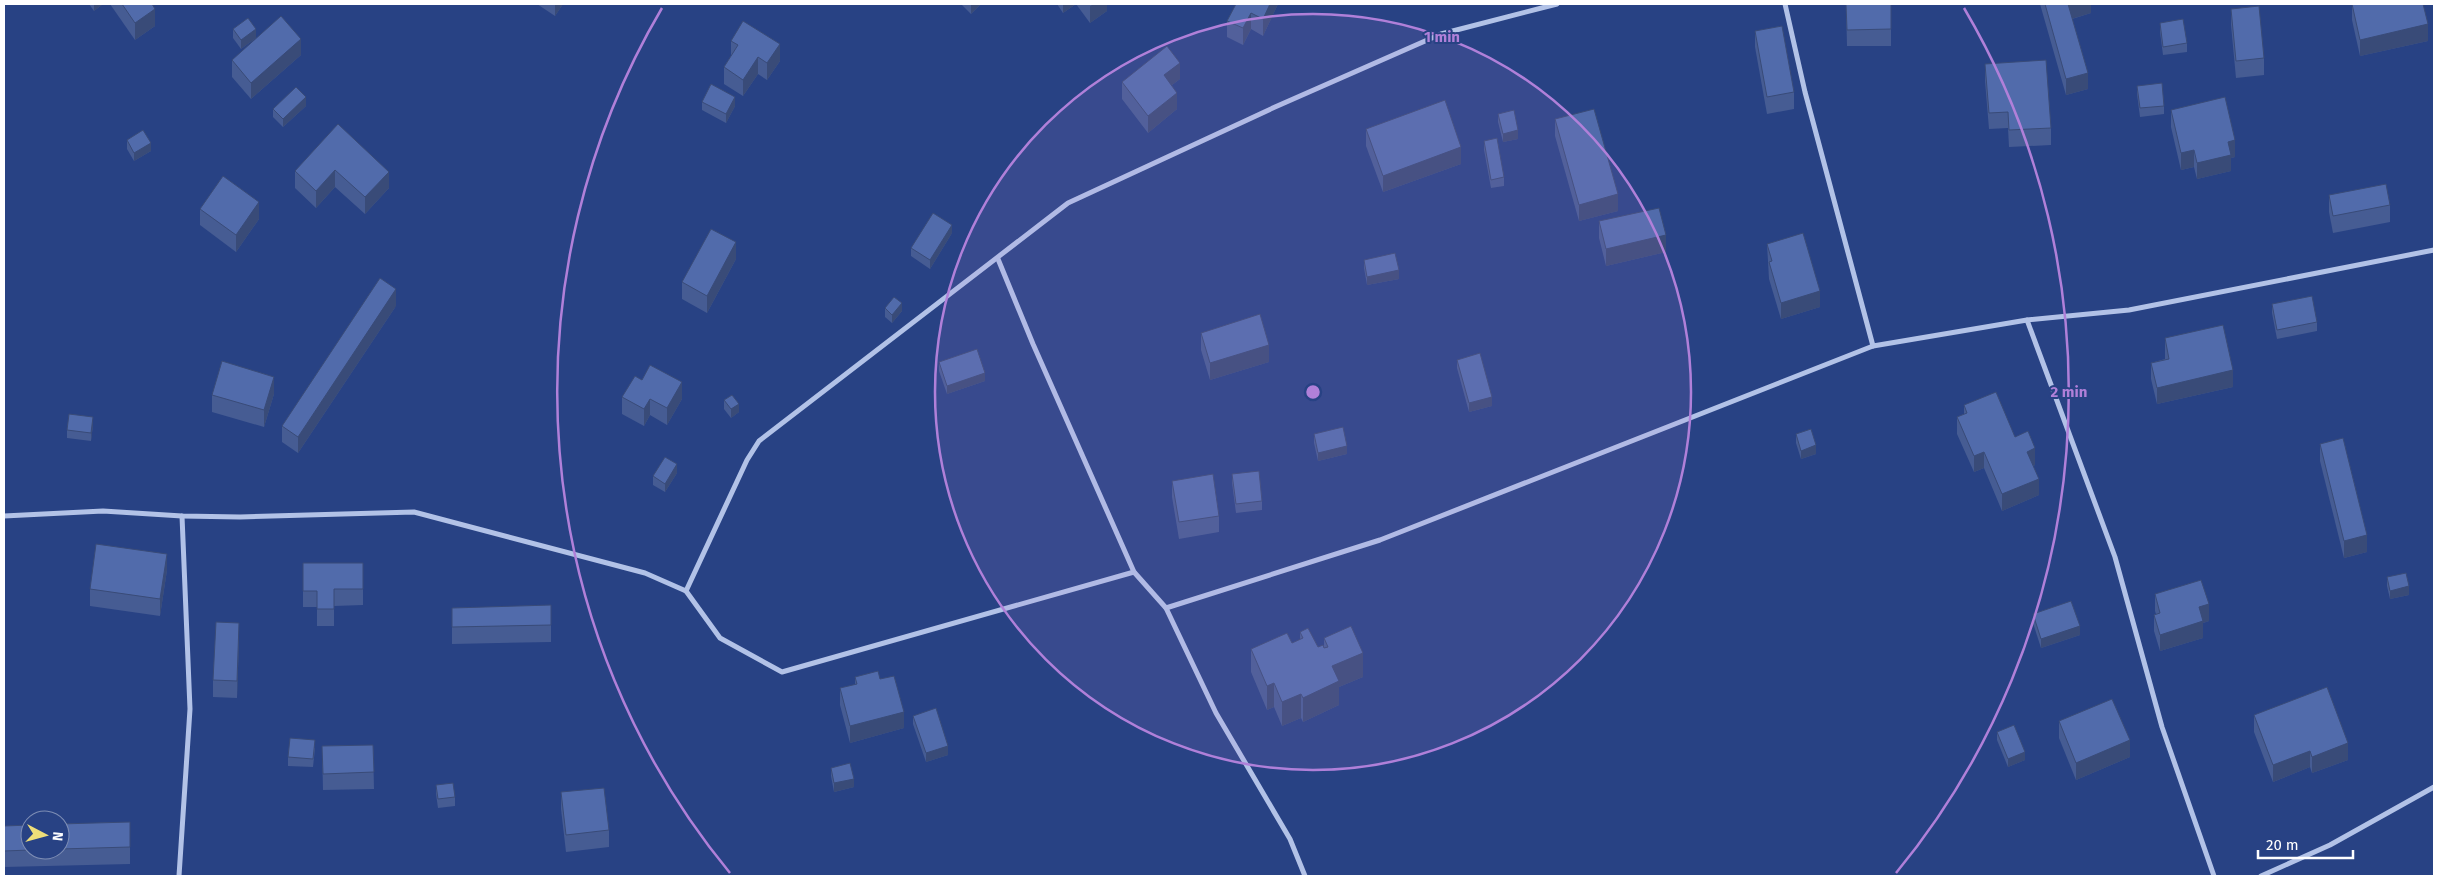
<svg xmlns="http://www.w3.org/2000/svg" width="2438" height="880" viewBox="0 0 2438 880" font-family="'Fira Sans',sans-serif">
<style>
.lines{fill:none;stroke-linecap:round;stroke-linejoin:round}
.minor{stroke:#b2c2e7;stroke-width:5}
.wall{fill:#465c93}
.shaded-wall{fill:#394b78}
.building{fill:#516bab;stroke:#394b78}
.ring{fill:none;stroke:#b080d9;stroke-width:2.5}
.centre{fill:#b080d9;stroke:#284284;stroke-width:2.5}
.ring-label{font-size:15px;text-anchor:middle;font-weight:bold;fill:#b080d9;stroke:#284284;stroke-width:4;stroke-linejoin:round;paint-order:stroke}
</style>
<rect width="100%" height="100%" fill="#284284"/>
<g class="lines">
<!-- minor -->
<g class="minor">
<polyline points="1785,4 1805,92 1873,346"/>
<polyline points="998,259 1033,344 1134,572 1166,608 1216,713 1290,839 1305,876"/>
<polyline points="2027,320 2115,557 2162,727 2214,876"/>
<polyline points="4,516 103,511 182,516 240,517 414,512 645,573 686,591 720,638 782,672 1134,572"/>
<polyline points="686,591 747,460 759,441 1068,203 1275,107 1441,34 1557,4"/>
<polyline points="1166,608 1380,540 1873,346 2027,320 2129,310 2434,250"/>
<polyline points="179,876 190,709 182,516"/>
<polyline points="2261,876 2330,845 2434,787"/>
</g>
</g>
<!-- wall -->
<g class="wall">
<polygon points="89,4 103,4 94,11"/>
<polygon points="110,4 152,4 155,26 135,40"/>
<polygon points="537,4 563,4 555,16"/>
<polygon points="961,4 981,4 971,14"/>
<polygon points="1057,4 1076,4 1063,13"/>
<polygon points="1076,4 1107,4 1107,11 1090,23"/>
<polygon points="1236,4 1278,4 1263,36 1251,29 1243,45 1227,37 1227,21"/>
<polygon points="1846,4 1891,29 1891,46 1847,46"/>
<polygon points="2040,4 2091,4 2091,13 2072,19 2088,89 2066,95"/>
<polygon points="2352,4 2428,41 2360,56 2352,20"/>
<polygon points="2231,9 2264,58 2264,75 2236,78 2231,25"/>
<polygon points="2160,23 2187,43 2187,52 2163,55 2160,32"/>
<polygon points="233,29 256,38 241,49 233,38"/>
<polygon points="1755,31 1794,92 1794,109 1767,114 1755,47"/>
<polygon points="731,41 780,61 767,80 758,74 743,96 724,84 724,67 731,56"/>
<polygon points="301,55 251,99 232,77 232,60"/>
<polygon points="1985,64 2051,128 2051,145 2009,147 2008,128 1989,129 1985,81"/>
<polygon points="1180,79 1172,85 1177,109 1148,133 1122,99 1122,82"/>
<polygon points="2137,86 2164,106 2164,114 2140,117 2137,94"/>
<polygon points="702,102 735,106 726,123 702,110"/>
<polygon points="306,106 283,127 273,117 273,109"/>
<polygon points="2171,110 2235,157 2231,158 2231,171 2197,179 2194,167 2181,170 2171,127"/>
<polygon points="1498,114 1518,139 1503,142 1498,122"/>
<polygon points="1555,119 1618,211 1579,221 1555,136"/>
<polygon points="338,124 389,188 365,214 335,187 316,208 295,188 295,171"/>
<polygon points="1366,129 1461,164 1383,192 1366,146"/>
<polygon points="127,140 151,151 134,161 127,149"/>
<polygon points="1484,141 1504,177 1504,186 1491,188 1484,150"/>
<polygon points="2329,195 2390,205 2390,222 2333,233 2329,212"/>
<polygon points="200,209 259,219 236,252 200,225"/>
<polygon points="1599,221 1666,252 1606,266 1599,238"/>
<polygon points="952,233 930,269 911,256 911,248"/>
<polygon points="1767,244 1820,307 1781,319 1769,279"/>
<polygon points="736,259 707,313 682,299 682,282"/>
<polygon points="1364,260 1399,279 1367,285 1364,268"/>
<polygon points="2272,304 2317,322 2317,331 2277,339 2272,313"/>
<polygon points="396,306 298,453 282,442 282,426"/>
<polygon points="885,308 902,311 892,323 885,317"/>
<polygon points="1201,333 1269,362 1210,380 1201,350"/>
<polygon points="2165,338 2233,387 2157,404 2151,379 2151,363 2165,359"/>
<polygon points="1457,360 1492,406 1469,412 1457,368"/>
<polygon points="939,362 985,381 947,394 939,371"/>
<polygon points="274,394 264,427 212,412 212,395"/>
<polygon points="622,397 682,399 667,425 650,415 644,426 622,414"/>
<polygon points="724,400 739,412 731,418 724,409"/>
<polygon points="1964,405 2015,437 2035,465 2033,466 2039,495 2002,511 1984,468 1974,472 1957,434 1957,417 1964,414"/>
<polygon points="93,425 91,441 67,438 67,430"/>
<polygon points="1314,434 1347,454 1318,461 1314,443"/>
<polygon points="1796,434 1816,454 1801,459 1796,443"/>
<polygon points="2320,444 2367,552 2344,558 2320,461"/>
<polygon points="677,473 665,492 653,485 653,476"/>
<polygon points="1232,474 1262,501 1262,510 1236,513 1232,483"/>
<polygon points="1172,481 1219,516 1219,532 1179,539 1172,497"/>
<polygon points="303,563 363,563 363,605 334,606 334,626 317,626 317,607 303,607"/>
<polygon points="167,570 160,616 90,606 90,589"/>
<polygon points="2387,577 2409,595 2390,599 2387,586"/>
<polygon points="2155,594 2209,621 2203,623 2203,638 2160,651 2154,631 2154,615 2156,614 2155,611"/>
<polygon points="452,608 551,625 551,642 452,644"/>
<polygon points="2033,614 2080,635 2041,648 2033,623"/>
<polygon points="1300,632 1318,647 1324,648 1324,638 1363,677 1339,687 1339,705 1303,722 1301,718 1282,726 1274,707 1267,710 1251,672 1251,649 1292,643 1300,640"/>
<polygon points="239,640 237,698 213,697 213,680"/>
<polygon points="855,677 904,728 850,743 840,705 840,688 855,685"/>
<polygon points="2254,715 2348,760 2312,773 2310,767 2273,782 2254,732"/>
<polygon points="913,716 948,755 926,762 913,724"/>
<polygon points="2059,721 2130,757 2076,780 2059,738"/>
<polygon points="1997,732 2025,760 2008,767 1997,740"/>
<polygon points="373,745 374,789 323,790 322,746"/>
<polygon points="315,748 313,767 288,766 288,757"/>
<polygon points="831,768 854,787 834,792 831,776"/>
<polygon points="436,785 455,797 455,806 438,808 436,794"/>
<polygon points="561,792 609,830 609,847 566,852 561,809"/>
<polygon points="130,822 130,864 4,867 4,826 30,850 60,850 60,824"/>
</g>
<!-- shaded-wall -->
<g class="shaded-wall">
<polygon points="94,4 103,4 94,11"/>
<polygon points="555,4 563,4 555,16"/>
<polygon points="971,4 981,4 971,14"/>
<polygon points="1063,4 1076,4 1063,13"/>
<polygon points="1094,4 1107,4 1107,11 1090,23 1090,6"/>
<polygon points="1270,4 1278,4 1263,36 1263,19"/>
<polygon points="2068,4 2091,4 2091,13 2068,20"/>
<polygon points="155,9 155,26 135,40 135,23"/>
<polygon points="1251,13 1251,29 1243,45 1243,28"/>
<polygon points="2428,24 2428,41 2360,56 2360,40"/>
<polygon points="256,29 256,38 241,49 241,40"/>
<polygon points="301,39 301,55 251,99 251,83"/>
<polygon points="780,44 780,61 767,80 767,63"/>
<polygon points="758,57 758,74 743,96 743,80"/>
<polygon points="1180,63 1180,79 1164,91 1164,75"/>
<polygon points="2088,73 2088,89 2066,95 2066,79"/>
<polygon points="1177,93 1177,109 1148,133 1148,116"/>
<polygon points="306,97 306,106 283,127 283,119"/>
<polygon points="735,97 735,106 726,123 726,114"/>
<polygon points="1518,130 1518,139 1503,142 1503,134"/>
<polygon points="2235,140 2235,157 2231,158 2231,171 2197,179 2197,163 2228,142"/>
<polygon points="151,143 151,151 134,161 134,153"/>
<polygon points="1461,147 1461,164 1383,192 1383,176"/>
<polygon points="2194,150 2194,167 2181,170 2181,153"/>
<polygon points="335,170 335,187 316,208 316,191"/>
<polygon points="389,172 389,188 365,214 365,197"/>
<polygon points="1618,194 1618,211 1579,221 1579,205"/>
<polygon points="259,202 259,219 236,252 236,235"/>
<polygon points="952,225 952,233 930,269 930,260"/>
<polygon points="1666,235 1666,252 1606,266 1606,249"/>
<polygon points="736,242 736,259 707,313 707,296"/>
<polygon points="1399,270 1399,279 1367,285 1367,277"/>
<polygon points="396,289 396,306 298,453 298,437"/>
<polygon points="1820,291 1820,307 1781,319 1781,303"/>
<polygon points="902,303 902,311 892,323 892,315"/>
<polygon points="1269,345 1269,362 1210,380 1210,363"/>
<polygon points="2233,370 2233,387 2157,404 2157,388"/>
<polygon points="985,373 985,381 947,394 947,386"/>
<polygon points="274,377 274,394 264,427 264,410"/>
<polygon points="682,382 682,399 667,425 667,408"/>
<polygon points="1492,397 1492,406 1469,412 1469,403"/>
<polygon points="650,399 650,415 644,426 644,409"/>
<polygon points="739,404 739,412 731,418 731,409"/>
<polygon points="93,417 93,425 91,441 91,433"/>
<polygon points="1816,445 1816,454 1801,459 1801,451"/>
<polygon points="1347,446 1347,454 1318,461 1318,453"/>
<polygon points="2035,448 2035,465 2027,468 2027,452"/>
<polygon points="1984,452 1984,468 1974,472 1974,456"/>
<polygon points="677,464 677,473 665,492 665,484"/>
<polygon points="2039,479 2039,495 2002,511 2002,494"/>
<polygon points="2367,535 2367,552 2344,558 2344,541"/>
<polygon points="167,554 167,570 160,616 160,599"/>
<polygon points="2409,586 2409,595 2390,599 2390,591"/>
<polygon points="2209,604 2209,621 2203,623 2203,638 2160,651 2160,635 2199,607"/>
<polygon points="239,623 239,640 237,698 237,681"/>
<polygon points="2080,626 2080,635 2041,648 2041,639"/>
<polygon points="1363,653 1363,677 1339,687 1339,705 1303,722 1303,698 1332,666"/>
<polygon points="1274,683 1274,707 1267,710 1267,686"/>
<polygon points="1301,694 1301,718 1282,726 1282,702"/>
<polygon points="904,712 904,728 850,743 850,726"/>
<polygon points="2130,740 2130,757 2076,780 2076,763"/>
<polygon points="2348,743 2348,760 2312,773 2312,757"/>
<polygon points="948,746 948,755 926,762 926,753"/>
<polygon points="2310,751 2310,767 2273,782 2273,765"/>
<polygon points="2025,752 2025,760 2008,767 2008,759"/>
<polygon points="854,779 854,787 834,792 834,783"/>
</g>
<!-- building -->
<g class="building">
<polygon points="122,4 152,4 155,9 135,23"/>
<polygon points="1236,4 1270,4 1263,19 1251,13 1243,28 1227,21"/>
<polygon points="1846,4 1891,4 1891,29 1847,30"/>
<polygon points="2045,4 2068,4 2088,73 2066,79"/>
<polygon points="2352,4 2423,4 2428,24 2360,40"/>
<polygon points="2259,6 2264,58 2236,61 2231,9"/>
<polygon points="281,16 301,39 251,83 232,60"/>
<polygon points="248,18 256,29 241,40 233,29"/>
<polygon points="2183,19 2187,43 2163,47 2160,23"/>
<polygon points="743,21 780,44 767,63 758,57 743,80 724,67 738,45 731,41"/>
<polygon points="1782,26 1794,92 1767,97 1755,31"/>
<polygon points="1167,46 1180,63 1164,75 1177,93 1148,116 1122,82"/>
<polygon points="2046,60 2051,128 2009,130 2008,112 1989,113 1985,64"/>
<polygon points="2162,83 2164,106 2140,108 2137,86"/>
<polygon points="711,84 735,97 726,114 702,102"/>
<polygon points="296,87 306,97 283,119 273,109"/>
<polygon points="2225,97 2235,140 2228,142 2231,155 2197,163 2194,150 2181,153 2171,110"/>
<polygon points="1445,100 1461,147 1383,176 1366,129"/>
<polygon points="1594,109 1618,194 1579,205 1555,119"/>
<polygon points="1514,110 1518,130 1503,134 1498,114"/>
<polygon points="338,124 389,172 365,197 335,170 316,191 295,171"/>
<polygon points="143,130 151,143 134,153 127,140"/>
<polygon points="1497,138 1504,177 1491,180 1484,141"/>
<polygon points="223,176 259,202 236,235 200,209"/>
<polygon points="2386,184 2390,205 2333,216 2329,195"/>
<polygon points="1659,208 1666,235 1606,249 1599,221"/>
<polygon points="933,213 952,225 930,260 911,248"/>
<polygon points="711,229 736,242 707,296 682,282"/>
<polygon points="1803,233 1820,291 1781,303 1769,262 1772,261 1767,244"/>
<polygon points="1395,253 1399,270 1367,277 1364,260"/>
<polygon points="380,278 396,289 298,437 282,426"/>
<polygon points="2312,296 2317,322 2277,330 2272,304"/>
<polygon points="894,297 902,303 892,315 885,308"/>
<polygon points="1260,314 1269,345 1210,363 1201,333"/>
<polygon points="2223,325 2233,370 2157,388 2151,363 2169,359 2165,338"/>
<polygon points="977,349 985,373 947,386 939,362"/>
<polygon points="1480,353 1492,397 1469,403 1457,360"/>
<polygon points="222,361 274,377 264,410 212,395"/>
<polygon points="650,365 682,382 667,408 650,399 644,409 622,397 635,376 642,380"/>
<polygon points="1996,392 2015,437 2028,431 2035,448 2027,452 2039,479 2002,494 1984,452 1974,456 1957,417 1967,413 1964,405"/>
<polygon points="732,395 739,404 731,409 724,400"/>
<polygon points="69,414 93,417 91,433 67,430"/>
<polygon points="1343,427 1347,446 1318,453 1314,434"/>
<polygon points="1811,429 1816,445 1801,451 1796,434"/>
<polygon points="2343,438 2367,535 2344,541 2320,444"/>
<polygon points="665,457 677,464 665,484 653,476"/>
<polygon points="1259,471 1262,501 1236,504 1232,474"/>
<polygon points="1213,474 1219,516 1179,522 1172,481"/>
<polygon points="96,544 167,554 160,599 90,589"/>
<polygon points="303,563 363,563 363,589 334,589 334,609 317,609 317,591 303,591"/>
<polygon points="2406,573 2409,586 2390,591 2387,577"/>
<polygon points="2201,580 2209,604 2199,607 2203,621 2160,635 2154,615 2160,613 2155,594"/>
<polygon points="2071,601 2080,626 2041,639 2033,614"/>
<polygon points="551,605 551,625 452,627 452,608"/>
<polygon points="216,622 239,623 237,681 213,680"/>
<polygon points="1351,626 1363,653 1332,666 1339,681 1303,698 1301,694 1282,702 1274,683 1267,686 1251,649 1287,633 1292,643 1303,638 1300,632 1308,628 1318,647 1323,645 1324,648 1328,647 1324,638"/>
<polygon points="878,671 880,679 894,676 904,712 850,726 840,688 857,684 855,677"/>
<polygon points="2327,687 2348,743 2312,757 2310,751 2273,765 2254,715"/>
<polygon points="2112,699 2130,740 2076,763 2059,721"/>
<polygon points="936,708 948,746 926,753 913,716"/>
<polygon points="2014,725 2025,752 2008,759 1997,732"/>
<polygon points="290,738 315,740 313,759 288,757"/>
<polygon points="373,745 374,772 323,774 322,746"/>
<polygon points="850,763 854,779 834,783 831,768"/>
<polygon points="453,783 455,797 438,799 436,785"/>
<polygon points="604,788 609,830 566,835 561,792"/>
<polygon points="130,822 130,847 60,849 60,824"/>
<polygon points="30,825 30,850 4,851 4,826"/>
</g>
<!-- distance rings -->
<circle cx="1313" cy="392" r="378" fill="#b080d9" fill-opacity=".12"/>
<g class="ring">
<circle cx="1313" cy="392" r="378"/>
<path d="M730 873A756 756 0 0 1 662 8M1964 8A756 756 0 0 1 1896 873"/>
</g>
<circle cx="1313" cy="392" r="8" class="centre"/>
<g class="ring-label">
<text x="1442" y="42">1 min</text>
<text x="2069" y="397">2 min</text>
</g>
<!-- border -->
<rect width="2438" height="880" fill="none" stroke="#ffffff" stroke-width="10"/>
<!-- north arrow -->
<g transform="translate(45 835) rotate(96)"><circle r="24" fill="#284284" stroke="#7e8eb5"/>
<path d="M0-4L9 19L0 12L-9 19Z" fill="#eede79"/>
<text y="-8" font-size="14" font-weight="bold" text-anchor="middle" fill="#ffffff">N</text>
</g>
<!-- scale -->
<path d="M2258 850v8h95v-8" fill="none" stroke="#ffffff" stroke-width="2.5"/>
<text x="2266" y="850" font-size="15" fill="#ffffff" stroke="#284284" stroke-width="4" paint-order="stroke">20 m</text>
</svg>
